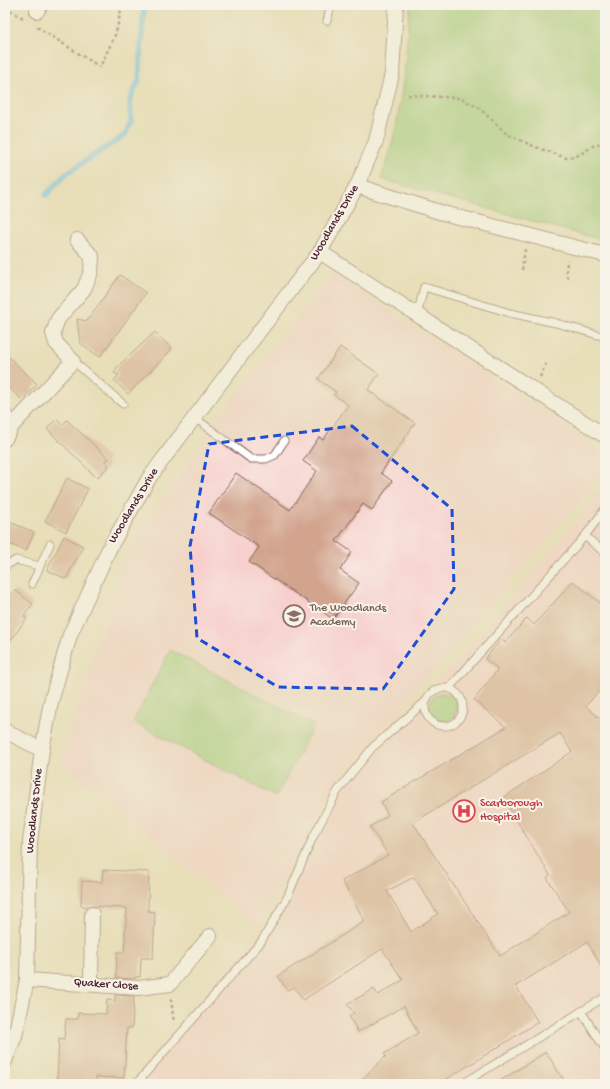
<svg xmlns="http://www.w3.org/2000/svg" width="610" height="1089" viewBox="0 0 610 1089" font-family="'Gochi Hand',sans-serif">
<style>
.built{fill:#f7d0cd}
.green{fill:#9bcd7d;stroke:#727654}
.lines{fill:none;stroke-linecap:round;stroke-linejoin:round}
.stream{stroke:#6cc0e8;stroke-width:5.5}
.building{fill:#d2a38d;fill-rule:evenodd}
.service-casing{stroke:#81625d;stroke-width:9}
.minor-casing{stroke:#81625d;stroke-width:16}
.path{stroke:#81625d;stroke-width:2.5;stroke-dasharray:3 3;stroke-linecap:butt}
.service{stroke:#fff;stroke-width:7}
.minor{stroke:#fff;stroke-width:14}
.marked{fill:none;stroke:#1d4ed8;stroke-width:3;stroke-dasharray:8 5;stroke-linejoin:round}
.labels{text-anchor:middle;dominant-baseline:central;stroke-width:4;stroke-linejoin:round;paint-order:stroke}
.street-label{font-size:12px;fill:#4a1f2b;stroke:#f7f3e8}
.education-label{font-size:12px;fill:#785e54;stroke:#f7f3e8;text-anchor:start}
.health-label{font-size:12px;fill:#be3a42;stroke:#f7f3e8;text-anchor:start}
</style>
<rect width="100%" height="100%" fill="#f7f3e8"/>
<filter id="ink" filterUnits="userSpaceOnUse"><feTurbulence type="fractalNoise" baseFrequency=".025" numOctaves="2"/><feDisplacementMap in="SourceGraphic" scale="8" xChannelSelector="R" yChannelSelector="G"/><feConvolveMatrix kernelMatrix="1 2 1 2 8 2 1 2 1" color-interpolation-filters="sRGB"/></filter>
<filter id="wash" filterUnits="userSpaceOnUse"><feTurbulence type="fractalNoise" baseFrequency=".012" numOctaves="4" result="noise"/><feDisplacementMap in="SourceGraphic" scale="16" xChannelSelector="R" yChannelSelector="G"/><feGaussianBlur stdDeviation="0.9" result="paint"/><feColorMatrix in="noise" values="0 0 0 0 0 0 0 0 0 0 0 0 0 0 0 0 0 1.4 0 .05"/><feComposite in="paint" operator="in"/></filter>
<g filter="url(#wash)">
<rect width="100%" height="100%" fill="#e8dfb9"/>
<!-- built -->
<g class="built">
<polygon points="332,273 604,451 605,472 429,676 339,777 257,925 61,763 125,555 216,421"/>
<polygon points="605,486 605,1084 127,1084 230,967 264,925 278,902 304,845 342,777 390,723 450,668"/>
</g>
<!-- green -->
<g class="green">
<path d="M410,5H605V241L381,179C402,124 405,63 410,5Z"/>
<polygon points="170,650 314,725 276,797 133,722"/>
<circle cx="443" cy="707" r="14"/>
</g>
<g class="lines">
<!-- stream -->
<polyline class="stream" points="46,195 67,173 125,135 131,121 130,100 139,80 144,5"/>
</g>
<g id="blocks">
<!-- building -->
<g class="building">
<polygon points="120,275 146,293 100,357 80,343 77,319 87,321"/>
<polygon points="155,332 172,349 128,394 114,380 119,375 114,373 117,369 116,368"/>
<polygon points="340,347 379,374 368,390 415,423 381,473 392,481 372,510 363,504 336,541 352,552 340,570 359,583 333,619 249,562 259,547 209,513 236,473 290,510 317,471 303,461 319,437 323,440 348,405 334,395 336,392 318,379"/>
<polygon points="5,353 37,384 22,400 5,384"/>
<polygon points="56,419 62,425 67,420 109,459 105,461 109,466 97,478 47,429"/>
<polygon points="67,478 88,489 66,532 45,521"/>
<polygon points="5,520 34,532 26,551 5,542"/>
<polygon points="64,536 83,546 66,579 47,570"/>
<path d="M573,581L605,607V684L586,706L605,723V972L587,942L516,986L538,1022L439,1084H357L386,1056L384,1054L418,1033L404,1006L358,1032L349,1016L354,1013L347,1004L374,989L378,995L403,980L382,949L303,1000L294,987L287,990L278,976L365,921L342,881L388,855L370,827L388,815L381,802L506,727L474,700L498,669L485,659L501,639L505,643L527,618L534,625ZM560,733L572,752L503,798L550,875L547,878L569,912L500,956L413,823ZM414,877L438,914L411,932L387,891Z"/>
<polygon points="15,590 33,604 24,616 27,618 5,648 5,603"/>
<polygon points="103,870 149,872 148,911 155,912 153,958 141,958 140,977 135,977 135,979 116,978 117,952 124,952 127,908 81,906 82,881 102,882"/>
<polygon points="115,995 134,996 132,1028 127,1028 124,1078 96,1077 96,1082 57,1081 59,1038 64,1039 66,1019 78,1019 78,1013 106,1014 107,1000 115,1001"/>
<polygon points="546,1052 566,1084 495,1084"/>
</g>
</g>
</g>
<g filter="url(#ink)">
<use href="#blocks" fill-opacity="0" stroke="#81625d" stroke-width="1"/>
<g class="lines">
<!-- service casing -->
<g class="service-casing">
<g id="service">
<polyline points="327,21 331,5"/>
<polyline points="417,316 424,287 510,313 556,323 605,337"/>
<polyline points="73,361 123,404"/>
<polyline points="195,418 251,459 266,459 275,455 284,441"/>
<polyline points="585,536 605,553"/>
<polyline points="5,566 16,560 39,566"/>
<polyline points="32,584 50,544"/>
<polyline points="449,688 585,536 605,509"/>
<circle cx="444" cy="707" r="19"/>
<polyline points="581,1011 605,1049"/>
<polyline points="136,1084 261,942 287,898 313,837 337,792 351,774 373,747 425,702"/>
<polyline points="462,1084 605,997"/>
</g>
</g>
<!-- minor casing -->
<g class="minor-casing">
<g id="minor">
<polyline points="37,11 41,5"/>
<polyline points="357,186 443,213 605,255"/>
<polyline points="320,252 605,436"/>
<polyline points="5,416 12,426 5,439"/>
<polyline points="12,426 73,361 56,343 53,333 58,319 84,289 91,272 92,256 77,240"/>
<polyline points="5,731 42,750"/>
<polyline points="27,980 138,988 170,984 210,936"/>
<polyline points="91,984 92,914"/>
<polyline points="5,1061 15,1036 27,980 30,842 42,750 51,702 70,635 109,549 149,478 261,329 320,252 357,186 376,141 392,74 396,5"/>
</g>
</g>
<!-- path -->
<g class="path">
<polyline points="5,7 23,18"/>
<polyline points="37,27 100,67 116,33 122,5"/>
<polyline points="408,95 460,98 478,107 507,134 533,146 566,158 579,155 596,144 605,144"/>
<polyline points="522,270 525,249"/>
<polyline points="567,278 566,267 568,260"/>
<polyline points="540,377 546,363"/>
<polyline points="171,999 174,1023"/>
</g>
<!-- service -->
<use href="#service" class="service"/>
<!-- minor -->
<use href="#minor" class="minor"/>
</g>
</g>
<!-- marked area -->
<path d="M0 0H610V1089H0ZM352,426L452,509L454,589L383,689L278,687L197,638L190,546L209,444Z" fill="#e8dfb9" fill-opacity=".55" fill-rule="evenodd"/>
<path class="marked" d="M352,426L452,509L454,589L383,689L278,687L197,638L190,546L209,444Z"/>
<!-- icons -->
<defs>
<g id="school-ring" transform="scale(1.15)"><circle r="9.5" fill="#f7f3e8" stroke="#8d6e63" stroke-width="1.5"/><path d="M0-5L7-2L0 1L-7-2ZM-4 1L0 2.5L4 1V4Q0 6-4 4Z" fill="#8d6e63"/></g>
<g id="hospital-ring" transform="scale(1.15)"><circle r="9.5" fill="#f7f3e8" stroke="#e0444e" stroke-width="1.5"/><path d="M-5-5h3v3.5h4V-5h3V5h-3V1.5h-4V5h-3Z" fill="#e0444e"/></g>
</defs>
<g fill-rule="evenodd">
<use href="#school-ring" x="294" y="616"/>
<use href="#hospital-ring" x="464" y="811"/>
</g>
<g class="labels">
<!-- street labels -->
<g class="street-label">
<text transform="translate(335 223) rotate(-60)">Woodlands Drive</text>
<text transform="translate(134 506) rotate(-59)">Woodlands Drive</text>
<text transform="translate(35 811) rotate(-84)">Woodlands Drive</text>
<text transform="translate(106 985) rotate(4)">Quaker Close</text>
</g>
<!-- education labels -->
<g class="education-label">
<text x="310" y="609">The Woodlands<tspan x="310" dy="14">Academy</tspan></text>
</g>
<!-- health labels -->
<g class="health-label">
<text x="480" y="804">Scarborough<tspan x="480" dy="14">Hospital</tspan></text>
</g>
</g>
<!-- margin -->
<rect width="610" height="1089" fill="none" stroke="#f7f3e8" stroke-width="20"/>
</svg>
